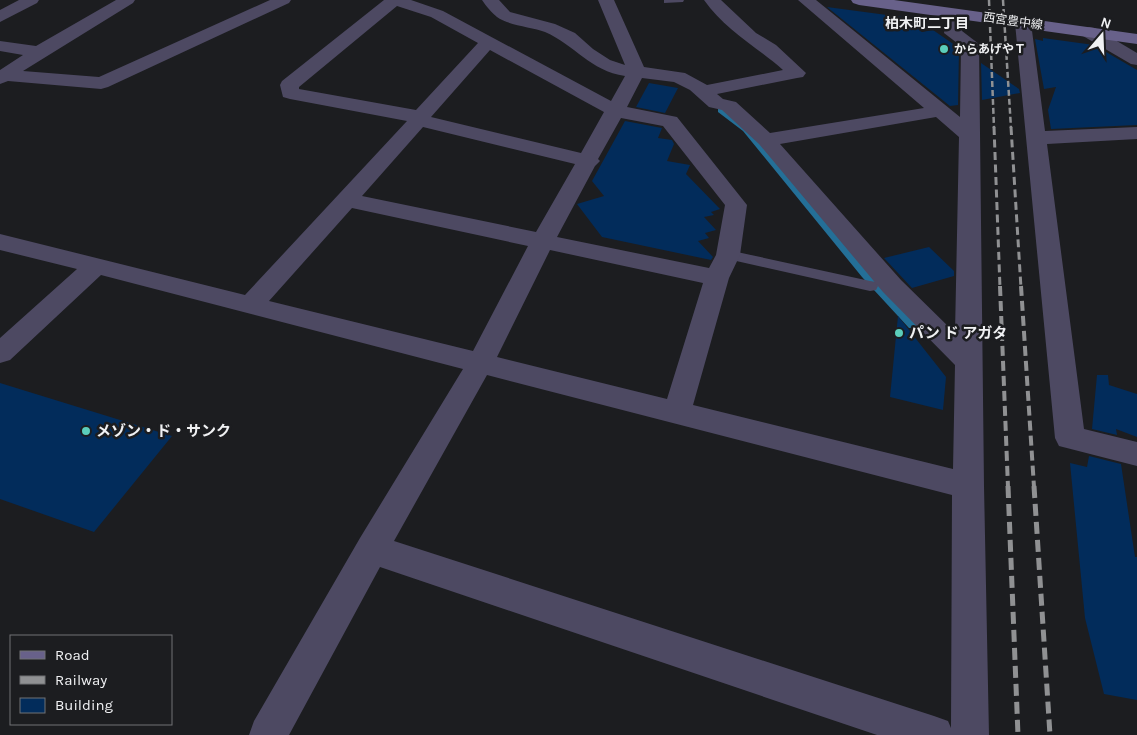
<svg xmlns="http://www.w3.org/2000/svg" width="1137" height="735" viewBox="0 0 1137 735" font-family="Karla,'Noto Sans JP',sans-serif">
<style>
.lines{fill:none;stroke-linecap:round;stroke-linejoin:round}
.stream{fill:#246f97;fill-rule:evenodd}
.building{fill:#022c5b}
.lane{fill:#4d4962;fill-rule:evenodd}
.street{fill:#4d4962;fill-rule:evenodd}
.secondary{fill:#68618a;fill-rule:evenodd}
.rail-far3{stroke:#909193;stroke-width:2.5;stroke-dasharray:6 3;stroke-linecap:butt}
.rail-far2{stroke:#909193;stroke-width:3;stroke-dasharray:8 4.5;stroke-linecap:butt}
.rail-far1{stroke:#909193;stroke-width:4;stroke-dasharray:10 5;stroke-linecap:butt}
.rail{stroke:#909193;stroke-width:5;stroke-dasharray:12 6;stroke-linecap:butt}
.poi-dot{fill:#5bcebb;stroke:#1c1d20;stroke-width:2}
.labels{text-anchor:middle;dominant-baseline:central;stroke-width:5;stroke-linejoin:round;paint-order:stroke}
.far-street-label{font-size:12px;fill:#f0f1f3;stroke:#1c1d20}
.far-poi-label{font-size:12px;font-weight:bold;fill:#f0f1f3;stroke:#1c1d20;text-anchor:start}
.far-neighbourhood-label{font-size:14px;font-weight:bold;fill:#f0f1f3;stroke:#1c1d20}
.poi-label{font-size:15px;font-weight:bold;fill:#f0f1f3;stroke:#1c1d20;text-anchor:start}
</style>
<rect width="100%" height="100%" fill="#1c1d20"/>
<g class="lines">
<!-- stream -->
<polygon class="stream" points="718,108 724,108 749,127 870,273 917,322 918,325 917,328 909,328 862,277 743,131 718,112"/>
</g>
<!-- building -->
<g class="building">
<polygon points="827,7 902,17 922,32 933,30 959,48 958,105 950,106"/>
<polygon points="1043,38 1094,45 1137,70 1137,125 1051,129 1048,110 1056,87 1044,89 1035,39 1043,41"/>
<polygon points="981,63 1019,89 1020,93 982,100"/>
<polygon points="649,83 678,88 665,113 636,107"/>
<polygon points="625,121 662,128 658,138 672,140 674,144 667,161 690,165 686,174 720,209 711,212 714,215 704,217 716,230 705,233 709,238 698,241 713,257 711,260 602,237 577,204 604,196 592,181"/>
<polygon points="929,247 954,271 954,276 912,288 884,258"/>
<polygon points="898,316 946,377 943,410 890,397"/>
<polygon points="1097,375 1108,375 1109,385 1137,394 1137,437 1116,429 1117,435 1092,429"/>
<polygon points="0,383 172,436 94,532 0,499"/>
<polygon points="1089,456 1121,464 1135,557 1137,557 1137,700 1104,694 1085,618 1070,463 1087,467"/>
</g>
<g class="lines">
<!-- lane -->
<g class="lane">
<polygon points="664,0 684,0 683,2 664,3"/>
<polygon points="728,250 870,281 876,282 878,286 876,290 870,291 723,258 720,255 723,252"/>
</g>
<!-- street -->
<g class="street">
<polygon points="19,0 39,0 37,3 0,22 0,10"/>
<polygon points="116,0 135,0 133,3 23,71 99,77 270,0 291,0 289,3 108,87 101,89 8,81 0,84 0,70 23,55 0,51 0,41 36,46"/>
<path d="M384,0H411L443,11L611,101L625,76C590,71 575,45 545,32C532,27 507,25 497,17C492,13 486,6 482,0H499L510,12L555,24L575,33L593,49L610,60L625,65L598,0H614L644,67L685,73L707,85L783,70C757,47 724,29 704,0H721L756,33L776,45L806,73L803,77L797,78L717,94L723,99L736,102L770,133L924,108L798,0H816L960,117L961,46L944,33L947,13L949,10H961L963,13L962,31L979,44L984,486L989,735H877L380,567L289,735H249L254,721L360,538L463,369L101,275L10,360L0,363V338L77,269L0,250V234L245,295L407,121L290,99L283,97L280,85L282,81ZM397,6L431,17L478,43L416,110L299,89V87ZM490,50L604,112L581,153L431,117ZM642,78L674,82L690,90L709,107L722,110L759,144L883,292L955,365L953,469L693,405L729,278L740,255L747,205L677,117L627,107ZM936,117L959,137L955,333L901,280L780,144ZM621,118L663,126L725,205L716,255L709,268L557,237L595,166L600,161L598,159ZM423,127L575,164L536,232L362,196ZM352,208L528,246L473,351L269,301ZM550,250L703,283L667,399L497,357ZM487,375L952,495L951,728L948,721L934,716L394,541Z"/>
<polygon points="1023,18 1029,19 1031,23 1045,131 1137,127 1137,139 1047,144 1084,429 1137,442 1137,466 1059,446 1055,438 1015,23 1017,19"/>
<polygon points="1089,27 1095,28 1137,53 1137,65 1131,64 1083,36 1080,32 1083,28"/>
</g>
<!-- secondary -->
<polygon class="secondary" points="851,0 894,0 1137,34 1137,44 859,5 853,3"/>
<!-- rail-far3 -->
<g class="rail-far3">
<polyline points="989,0 994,128"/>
<polyline points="1003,0 1011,128"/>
</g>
<!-- rail-far2 -->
<g class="rail-far2">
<polyline points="994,127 1000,288"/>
<polyline points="1011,127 1021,288"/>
</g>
<!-- rail-far1 -->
<g class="rail-far1">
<polyline points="1000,286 1008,487"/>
<polyline points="1021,286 1034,487"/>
</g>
<!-- rail -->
<g class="rail">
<polyline points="1008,486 1018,735"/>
<polyline points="1034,486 1050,735"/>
</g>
</g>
<!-- markers -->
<g class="poi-dot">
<circle cx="944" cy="49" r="5"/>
<circle cx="899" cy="333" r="5"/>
<circle cx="86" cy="431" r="5"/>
</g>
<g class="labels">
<!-- far-street labels -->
<g class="far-street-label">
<text transform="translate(1013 21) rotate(8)">西宮豊中線</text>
</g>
<!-- far-poi labels -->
<g class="far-poi-label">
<text x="954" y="49">からあげやＴ</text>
</g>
<!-- far-neighbourhood labels -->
<g class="far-neighbourhood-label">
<text x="927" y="23">柏木町二丁目</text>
</g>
<!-- poi labels -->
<g class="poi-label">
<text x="909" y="333">パン ド アガタ</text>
<text x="96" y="431">メゾン・ド・サンク</text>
</g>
</g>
<!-- legend -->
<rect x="10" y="635" width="162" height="90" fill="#1c1d20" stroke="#717274"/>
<rect x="20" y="651" width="25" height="8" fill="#68618a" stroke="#717274"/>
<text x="55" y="660" font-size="15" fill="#f0f1f3">Road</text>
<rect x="20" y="676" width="25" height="8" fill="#909193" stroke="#717274"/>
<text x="55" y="685" font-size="15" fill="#f0f1f3">Railway</text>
<rect x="20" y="698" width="25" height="15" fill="#022c5b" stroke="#717274"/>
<text x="55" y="710" font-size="15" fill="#f0f1f3">Building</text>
<!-- north arrow -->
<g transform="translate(1102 35) rotate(19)" stroke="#1c1d20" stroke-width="4" paint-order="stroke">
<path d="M0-4L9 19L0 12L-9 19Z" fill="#f0f1f3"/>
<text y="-8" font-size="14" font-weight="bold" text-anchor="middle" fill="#f0f1f3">N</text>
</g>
</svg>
